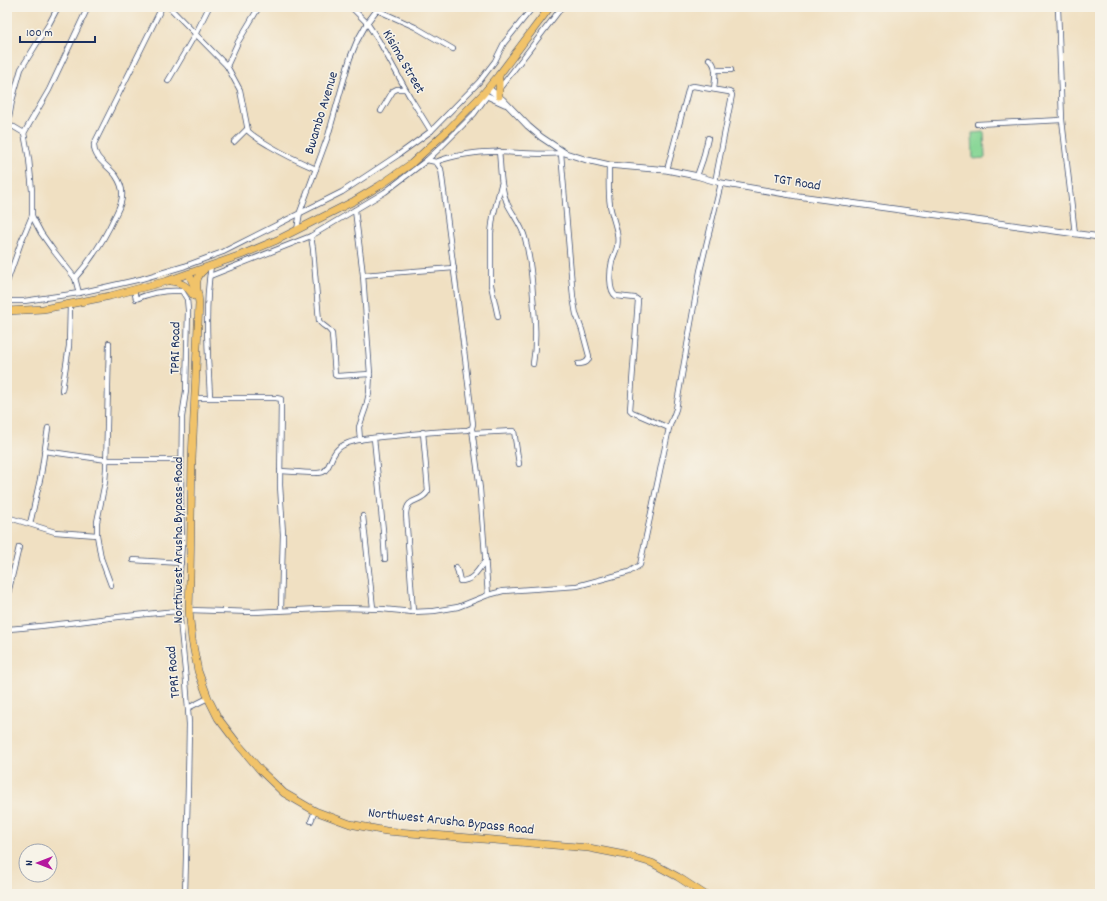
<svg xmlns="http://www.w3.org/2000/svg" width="1107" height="901" viewBox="0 0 1107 901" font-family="Dekko,sans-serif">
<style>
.green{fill:#87d695;stroke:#51827a}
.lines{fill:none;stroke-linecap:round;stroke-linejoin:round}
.minor-casing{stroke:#3b4a6d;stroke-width:6}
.tertiary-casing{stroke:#3b4a6d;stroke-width:7}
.primary-casing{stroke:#3b4a6d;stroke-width:8}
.trunk-casing{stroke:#3b4a6d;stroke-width:8}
.minor{stroke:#fff;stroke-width:4.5}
.tertiary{stroke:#fff;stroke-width:5.5}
.primary{stroke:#f1c36a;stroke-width:7}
.trunk{stroke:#f1c36a;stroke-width:7}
.labels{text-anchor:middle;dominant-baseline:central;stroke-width:3;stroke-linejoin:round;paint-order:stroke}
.street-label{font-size:14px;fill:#1b2f5e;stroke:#f7f3e8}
</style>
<rect width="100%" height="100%" fill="#f7f3e8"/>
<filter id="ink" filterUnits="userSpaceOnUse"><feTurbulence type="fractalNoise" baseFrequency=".025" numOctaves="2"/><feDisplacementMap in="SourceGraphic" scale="8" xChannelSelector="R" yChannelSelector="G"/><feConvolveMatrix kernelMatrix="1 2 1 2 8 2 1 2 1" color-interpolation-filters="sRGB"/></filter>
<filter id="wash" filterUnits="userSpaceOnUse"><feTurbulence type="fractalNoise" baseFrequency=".012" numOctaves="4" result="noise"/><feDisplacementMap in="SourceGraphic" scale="16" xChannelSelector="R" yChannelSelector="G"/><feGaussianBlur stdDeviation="0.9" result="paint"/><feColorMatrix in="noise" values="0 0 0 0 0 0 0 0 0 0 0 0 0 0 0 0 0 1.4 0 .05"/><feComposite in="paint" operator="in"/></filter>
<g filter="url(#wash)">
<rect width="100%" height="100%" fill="#f0e0c2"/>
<!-- green -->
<polygon class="green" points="984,132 985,158 973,159 972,133"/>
</g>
<g filter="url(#ink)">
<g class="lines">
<!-- minor casing -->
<g class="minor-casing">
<g id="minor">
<path d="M169,7L227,66L240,90L248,131C254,137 262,141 270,146C285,155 300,162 316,169"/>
<polyline points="351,7 367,23 379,41 410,97 431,131"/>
<polyline points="1058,7 1062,120 1075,234"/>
<polyline points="377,10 415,27 453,49"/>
<path d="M709,59C718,65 715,79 714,89"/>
<polyline points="227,66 238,42 259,7"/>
<polyline points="715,70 731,70"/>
<polyline points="168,81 196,33 209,7"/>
<polyline points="500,88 562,7"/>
<polyline points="381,111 393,91 397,89 405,89"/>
<polyline points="977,124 1062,120"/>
<polyline points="7,126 14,127 24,133 29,159 32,191 32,216 41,233 53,250 75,278 79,293"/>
<polyline points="7,130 12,101 21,69 49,24 58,7"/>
<polyline points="24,133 49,90 88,7"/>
<polyline points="234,142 247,129"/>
<path d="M499,151C501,169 500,186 507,203C513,215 522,226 525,238C530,257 532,277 533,296C535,319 537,341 533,364"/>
<path d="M561,153L573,297L576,314L582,330L589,356C589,362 584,364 578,364"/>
<path d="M436,162C452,155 483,151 501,152C523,153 541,155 563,153"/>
<path d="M609,165C609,178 608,192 610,205C612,219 620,232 617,247C616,252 613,257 612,261C610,270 608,291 616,296L635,298L638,300L630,410L632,412L669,428"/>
<polyline points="667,170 689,87 693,86 729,92 731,93 732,95 715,182"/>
<polyline points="697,176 703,159 708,138"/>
<polyline points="355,210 363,275 370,374 369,393 366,407 359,427 360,440"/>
<polyline points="297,230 300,212 328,136 350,58 357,41 367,23 379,7"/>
<path d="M311,236L313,249L319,321C322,326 330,328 332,334L335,375L337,376L370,374"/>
<polyline points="363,275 454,268"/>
<polyline points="210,276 311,236 385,192 427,160 441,147 474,114 487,96"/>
<path d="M75,278C93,258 104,240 115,216C118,210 122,203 122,196C123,188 120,182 116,176C108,165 93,159 94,144L162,7"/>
<polyline points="7,282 21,242 32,216"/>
<path d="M134,290L136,299C150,293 167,290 182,291L187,299L188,310L186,391L182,417L181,496L182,543L178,599L186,681L189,724L188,786L185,894"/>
<polyline points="7,301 24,301 79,293 141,279 185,266 223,252 342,192 398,155 431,131 479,82 495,61 504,43 533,7"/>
<polyline points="498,317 491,285 491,233 493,217 501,185"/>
<polyline points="109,343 106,469 105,482 97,522 97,535 101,558 111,585"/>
<polyline points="62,390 69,346 70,304"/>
<path d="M210,397C208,354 204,309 211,266"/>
<polyline points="194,398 276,398 281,399 280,485 283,534 281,610"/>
<polyline points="472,429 480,489 488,595"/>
<polyline points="473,433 514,431 519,464"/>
<polyline points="374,438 383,530 385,559"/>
<polyline points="44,451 107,460 181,460"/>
<path d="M280,471C289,471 317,475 323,472C333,467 328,450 348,443C362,438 378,437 393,436C418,433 442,431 467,430L472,428L473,424L465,358L441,169L436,162L427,160"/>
<polyline points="363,516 373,608"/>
<polyline points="7,517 55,532 97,535"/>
<polyline points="30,524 41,475 48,428"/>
<polyline points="133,560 181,563"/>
<path d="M456,567L458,572L460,581C474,581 478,569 486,560"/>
<polyline points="7,598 19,547"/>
<polyline points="189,610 253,612 343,608 382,609 413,612 434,611 458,607 488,595 503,591 577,586 629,572 640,565 669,428 676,409 700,271 721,183"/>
<path d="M413,612L406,514C407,496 421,504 428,491L423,432"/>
<path d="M7,629C65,625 122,615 180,611"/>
<polyline points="188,708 208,698"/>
<polyline points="311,821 315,811"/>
</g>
</g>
<!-- tertiary casing -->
<g class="tertiary-casing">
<g id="tertiary">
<polyline points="488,88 503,100 528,126 541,137 565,153 587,160 609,165 667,170 697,176 721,183 798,196 1100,237"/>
<polyline points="483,94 505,104"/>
</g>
</g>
<!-- primary casing -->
<g class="primary-casing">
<polyline id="primary" points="189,274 198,295 199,303 192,459 190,578 189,610 192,640 198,671 208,698 218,718 237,743 261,771 284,793 315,811 350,824 386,831 589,848 625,855 652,863 678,877 704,894"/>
</g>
<!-- trunk casing -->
<g class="trunk-casing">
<g id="trunk">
<polyline points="499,75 499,96"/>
<path d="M170,281C182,282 188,287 194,296"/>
<path d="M198,295C196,285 195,277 204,270"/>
<polyline points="7,311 43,309 70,304 110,296 167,281 241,255 277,240 354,201 379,186 411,164 448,130 483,94 499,75 550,7"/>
</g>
</g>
<!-- minor -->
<use href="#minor" class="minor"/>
<!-- tertiary -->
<use href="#tertiary" class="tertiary"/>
<!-- primary -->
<use href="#primary" class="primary"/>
<!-- trunk -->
<use href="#trunk" class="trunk"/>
</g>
</g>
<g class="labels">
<!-- street labels -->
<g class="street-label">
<text transform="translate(403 62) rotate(60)">Kisima Street</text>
<text transform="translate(322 113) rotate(-73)">Bwambo Avenue</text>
<text transform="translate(797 183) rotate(9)">TGT Road</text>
<text transform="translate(176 348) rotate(-89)">TPRI Road</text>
<text transform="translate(179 540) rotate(-90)">Northwest Arusha Bypass Road</text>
<text transform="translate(174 672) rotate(-95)">TPRI Road</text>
<text transform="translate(451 822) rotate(6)">Northwest Arusha Bypass Road</text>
</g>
</g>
<!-- margin -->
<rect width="1107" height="901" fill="none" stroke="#f7f3e8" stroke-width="24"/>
<!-- north arrow -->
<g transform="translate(38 863) rotate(270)"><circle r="19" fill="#f7f3e8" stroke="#9fa5b1"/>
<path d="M0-3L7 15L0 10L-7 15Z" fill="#b5179e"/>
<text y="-6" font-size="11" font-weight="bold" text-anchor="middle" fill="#1b2f5e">N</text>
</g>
<!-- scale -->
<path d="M20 36v6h75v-6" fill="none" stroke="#1b2f5e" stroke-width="2"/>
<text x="26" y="36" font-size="12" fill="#1b2f5e" stroke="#f7f3e8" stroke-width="3" paint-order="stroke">100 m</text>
</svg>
